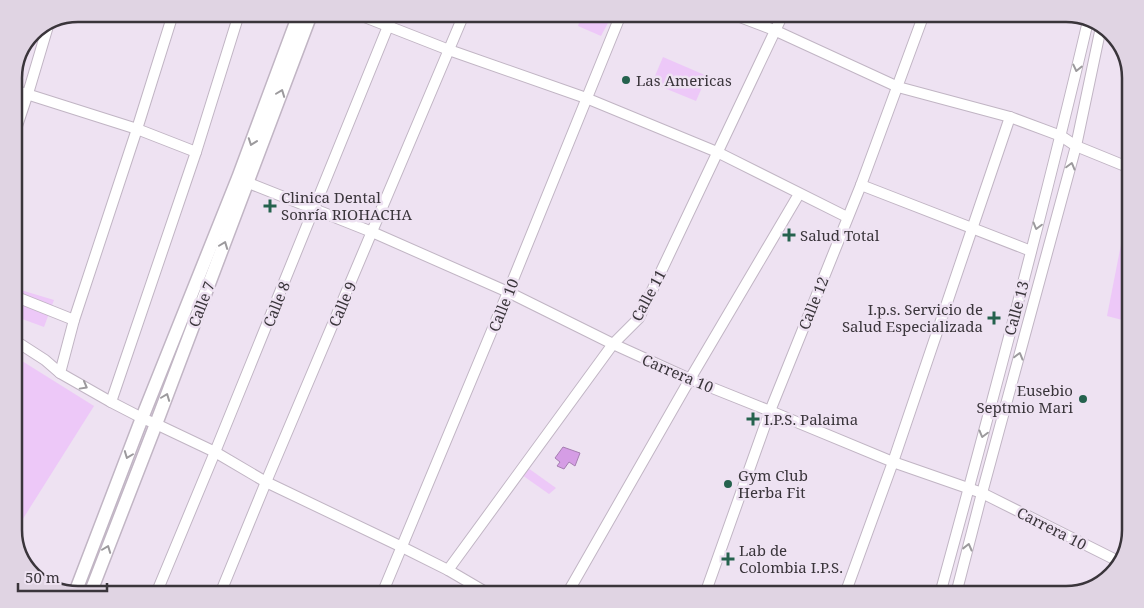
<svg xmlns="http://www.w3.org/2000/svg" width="1144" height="608" viewBox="0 0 1144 608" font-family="'Noto Serif',serif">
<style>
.green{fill:#edc8f8}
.water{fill:#d59de5;stroke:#a67eb2}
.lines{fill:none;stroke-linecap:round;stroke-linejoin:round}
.minor-casing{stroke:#c1b5c4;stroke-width:12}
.tertiary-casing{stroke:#c1b5c4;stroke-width:15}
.minor{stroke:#fff;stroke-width:10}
.tertiary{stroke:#fff;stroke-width:12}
.oneway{stroke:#9c9a9d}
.poi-dot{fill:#25624e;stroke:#eee2f2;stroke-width:2}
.labels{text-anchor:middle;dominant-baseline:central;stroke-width:5;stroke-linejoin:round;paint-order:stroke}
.poi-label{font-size:15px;fill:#3a353b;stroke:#eee2f2;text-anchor:start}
.street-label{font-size:15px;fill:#3a353b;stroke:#eee2f2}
.rim{fill:none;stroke:#3a353b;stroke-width:2.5}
</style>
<rect width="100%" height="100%" fill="#eee2f2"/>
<!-- green -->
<g class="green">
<polygon points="582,14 608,23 601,36 578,26"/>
<polygon points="663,57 707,76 696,101 652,83"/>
<polygon points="1125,224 1130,225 1130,322 1107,316"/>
<polygon points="14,288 54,300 44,327 14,316"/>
<polygon points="14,356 94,406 14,533"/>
<polygon points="528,468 556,488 549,494 522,475"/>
</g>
<!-- water -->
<polygon class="water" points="563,447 580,453 575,466 569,462 564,469 557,466 560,462 555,458"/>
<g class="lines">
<!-- minor casing -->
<g class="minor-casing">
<g id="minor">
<polyline points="357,14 449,50 586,98 717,152 847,217"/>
<polyline points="732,14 774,30 898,87 1010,117 1061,136 1076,146 1130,168"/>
<polyline points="1076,16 1096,22"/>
<polyline points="14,90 137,129 196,152"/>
<polyline points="14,135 29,90 48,26"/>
<polyline points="241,180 372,232 508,292 613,344 690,379 770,411 893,462 982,493 1120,562"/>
<polyline points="861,185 1031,251"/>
<polyline points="14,296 74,320"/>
<polyline points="14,340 45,360 60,373 111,402 142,418 156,424 215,452 266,482 402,547 448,570 489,594"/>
<polyline points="60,373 74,320 137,129 173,14"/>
<polyline points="111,402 196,152 239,14"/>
<polyline points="448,570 613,344 639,318 783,14"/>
<polyline points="156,594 215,452 393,14"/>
<polyline points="220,594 266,482 464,14"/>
<polyline points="382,594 508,292 621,14"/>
<polyline points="567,594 690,379 799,194"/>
<polyline points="705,594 770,411 861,185 924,14"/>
<polyline points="845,594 893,462 1010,117"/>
<path d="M940,594C992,404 1043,213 1088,21"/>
<polyline points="956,594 982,493 1076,146 1101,27"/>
</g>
</g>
<!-- tertiary casing -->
<g class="tertiary-casing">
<g id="tertiary">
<polyline points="75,593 142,418 238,178 299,14"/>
<polyline points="90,594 156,424 311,14"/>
</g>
</g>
<!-- minor -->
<use href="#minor" class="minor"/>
<!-- tertiary -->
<use href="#tertiary" class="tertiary"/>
</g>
<!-- one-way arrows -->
<defs><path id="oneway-chevron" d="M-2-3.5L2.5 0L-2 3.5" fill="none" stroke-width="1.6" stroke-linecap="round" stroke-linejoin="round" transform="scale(1.25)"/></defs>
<g class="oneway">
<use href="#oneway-chevron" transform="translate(1077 68) rotate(103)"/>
<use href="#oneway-chevron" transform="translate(281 93) rotate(-69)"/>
<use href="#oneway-chevron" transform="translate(252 142) rotate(110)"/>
<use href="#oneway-chevron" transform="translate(1071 166) rotate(-75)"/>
<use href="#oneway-chevron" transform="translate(1037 226) rotate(105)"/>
<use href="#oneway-chevron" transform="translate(224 245) rotate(-69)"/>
<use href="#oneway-chevron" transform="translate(1019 356) rotate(-75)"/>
<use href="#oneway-chevron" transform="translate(84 386) rotate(29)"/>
<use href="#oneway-chevron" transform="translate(166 397) rotate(-69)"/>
<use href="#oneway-chevron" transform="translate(983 434) rotate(105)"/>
<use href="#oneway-chevron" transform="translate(128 455) rotate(111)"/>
<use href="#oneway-chevron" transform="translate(968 547) rotate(-76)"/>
<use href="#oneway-chevron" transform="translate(107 549) rotate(-69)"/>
</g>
<!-- markers -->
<g class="poi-dot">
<circle cx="626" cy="80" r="5"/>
<path d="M267.5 198.5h5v5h5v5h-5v5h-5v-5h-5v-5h5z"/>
<path d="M786.5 227.5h5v5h5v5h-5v5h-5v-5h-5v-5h5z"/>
<path d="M991.5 310.5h5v5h5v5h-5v5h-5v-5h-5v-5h5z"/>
<circle cx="1083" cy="399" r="5"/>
<path d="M750.5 411.5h5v5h5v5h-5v5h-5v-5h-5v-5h5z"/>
<circle cx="728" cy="484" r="5"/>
<path d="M725.5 551.5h5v5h5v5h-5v5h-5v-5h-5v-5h5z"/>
</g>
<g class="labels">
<!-- poi labels -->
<g class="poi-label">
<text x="636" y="80">Las Americas</text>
<text x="281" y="197">Clinica Dental<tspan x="281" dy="17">Sonría RIOHACHA</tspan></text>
<text x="800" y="235">Salud Total</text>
<text x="983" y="309" text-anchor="end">I.p.s. Servicio de<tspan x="983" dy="17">Salud Especializada</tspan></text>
<text x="1073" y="390" text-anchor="end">Eusebio<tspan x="1073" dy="17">Septmio Mari</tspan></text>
<text x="764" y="419">I.P.S. Palaima</text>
<text x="738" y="475">Gym Club<tspan x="738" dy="17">Herba Fit</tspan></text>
<text x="739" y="550">Lab de<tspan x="739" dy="17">Colombia I.P.S.</tspan></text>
</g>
<!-- street labels -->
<g class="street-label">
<text transform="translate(648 295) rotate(-62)">Calle 11</text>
<text transform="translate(813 303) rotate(-68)">Calle 12</text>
<text transform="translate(201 304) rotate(-69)">Calle 7</text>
<text transform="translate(276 304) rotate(-68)">Calle 8</text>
<text transform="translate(342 304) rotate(-67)">Calle 9</text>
<text transform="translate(503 305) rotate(-68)">Calle 10</text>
<text transform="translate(1016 308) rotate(-75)">Calle 13</text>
<text transform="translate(678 373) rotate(23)">Carrera 10</text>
<text transform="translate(1052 528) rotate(27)">Carrera 10</text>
</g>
</g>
<!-- crop -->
<path d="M0 0H1144V608H0ZM78 22H1066A56 56 0 0 1 1122 78V530A56 56 0 0 1 1066 586H78A56 56 0 0 1 22 530V78A56 56 0 0 1 78 22Z" fill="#e0d4e3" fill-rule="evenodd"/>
<path class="rim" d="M78 22H1066A56 56 0 0 1 1122 78V530A56 56 0 0 1 1066 586H78A56 56 0 0 1 22 530V78A56 56 0 0 1 78 22Z"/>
<!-- scale -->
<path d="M18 583v8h89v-8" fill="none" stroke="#3a353b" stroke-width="2.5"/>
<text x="25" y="583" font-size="15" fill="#3a353b" stroke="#eee2f2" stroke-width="4" paint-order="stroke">50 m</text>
</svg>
